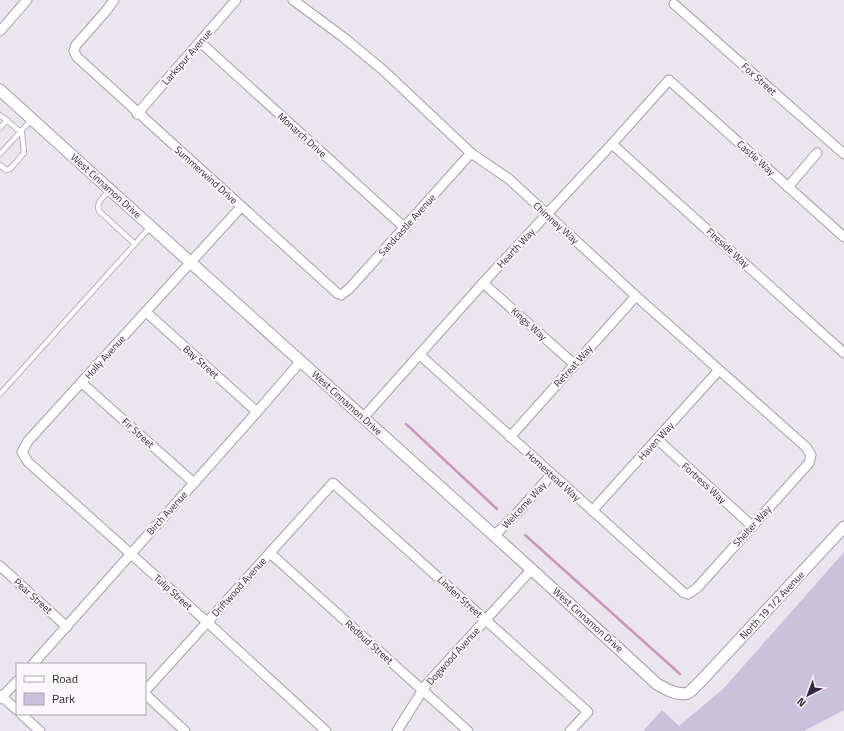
<svg xmlns="http://www.w3.org/2000/svg" width="844" height="731" viewBox="0 0 844 731" font-family="'Titillium Web',sans-serif">
<style>
.green{fill:#cac2dc}
.lines{fill:none;stroke-linecap:round;stroke-linejoin:round}
.stream{stroke:#cc95c1;stroke-width:2.5}
.service-casing{stroke:#a79dab;stroke-width:6}
.minor-casing{stroke:#a79dab;stroke-width:11}
.secondary-casing{stroke:#a89aad;stroke-width:13}
.service{stroke:#fff;stroke-width:4.5}
.minor{stroke:#fff;stroke-width:9}
.secondary{stroke:#fff;stroke-width:11}
.labels{text-anchor:middle;dominant-baseline:central;stroke-width:4;stroke-linejoin:round;paint-order:stroke}
.street-label{font-size:10px;fill:#39273e;stroke:#f9f7fa}
</style>
<rect width="100%" height="100%" fill="#ebe6ee"/>
<!-- green -->
<polygon class="green" points="844,552 844,710 804,731 643,731 662,710 679,726 724,688"/>
<g class="lines">
<!-- stream -->
<g class="stream">
<polyline points="406,424 497,509"/>
<polyline points="525,535 680,674"/>
</g>
<!-- service casing -->
<g class="service-casing">
<g id="service">
<polyline points="0,115 22,133 24,153 10,169 6,170 0,165"/>
<polyline points="0,128 7,120"/>
<polyline points="0,154 32,119"/>
<path d="M110,190C105,196 95,202 99,211L135,244L150,227"/>
<polyline points="0,394 135,244"/>
</g>
</g>
<!-- minor casing -->
<g class="minor-casing">
<g id="minor">
<polyline points="114,0 106,11 76,45 74,51 77,57 337,293 341,295 349,289 471,153"/>
<polyline points="293,0 343,37 383,70 471,153 509,179 636,296 806,447 811,455 809,463 697,588 688,594 684,593 420,355"/>
<polyline points="674,4 844,154"/>
<polyline points="0,31 27,0"/>
<polyline points="200,42 405,228"/>
<polyline points="137,114 236,0"/>
<polyline points="612,144 844,353"/>
<polyline points="788,187 817,153"/>
<polyline points="241,207 28,441 22,452 28,462 207,622 326,731"/>
<polyline points="483,283 574,364"/>
<polyline points="146,312 257,412"/>
<polyline points="82,383 194,483"/>
<polyline points="363,418 483,283 612,144 669,80 844,237"/>
<polyline points="510,437 636,296"/>
<polyline points="657,439 752,526"/>
<polyline points="592,511 719,370"/>
<polyline points="495,535 518,512 551,475"/>
<polyline points="270,553 468,731"/>
<polyline points="0,566 67,627"/>
<polyline points="33,664 257,412 300,362"/>
<polyline points="145,691 333,483 588,712 570,731"/>
<polyline points="145,694 185,731"/>
<polyline points="0,695 17,710"/>
<polyline points="0,699 17,681"/>
<polyline points="21,714 40,731"/>
<polyline points="397,731 426,685 532,569"/>
</g>
</g>
<!-- secondary casing -->
<g class="secondary-casing">
<path id="secondary" d="M0,90C218,289 440,484 657,684C666,689 677,696 688,693C692,691 696,685 700,682L844,527"/>
</g>
<!-- service -->
<use href="#service" class="service"/>
<!-- minor -->
<use href="#minor" class="minor"/>
<!-- secondary -->
<use href="#secondary" class="secondary"/>
</g>
<g class="labels">
<!-- street labels -->
<g class="street-label">
<text transform="translate(187 57) rotate(-49)">Larkspur Avenue</text>
<text transform="translate(759 79) rotate(42)">Fox Street</text>
<text transform="translate(302 135) rotate(42)">Monarch Drive</text>
<text transform="translate(756 158) rotate(42)">Castle Way</text>
<text transform="translate(206 175) rotate(42)">Summerwind Drive</text>
<text transform="translate(106 186) rotate(42)">West Cinnamon Drive</text>
<text transform="translate(556 223) rotate(42)">Chimney Way</text>
<text transform="translate(407 225) rotate(-48)">Sandcastle Avenue</text>
<text transform="translate(516 248) rotate(-47)">Hearth Way</text>
<text transform="translate(728 248) rotate(42)">Fireside Way</text>
<text transform="translate(529 324) rotate(42)">Kings Way</text>
<text transform="translate(105 357) rotate(-48)">Holly Avenue</text>
<text transform="translate(201 362) rotate(42)">Bay Street</text>
<text transform="translate(573 366) rotate(-48)">Retreat Way</text>
<text transform="translate(347 403) rotate(42)">West Cinnamon Drive</text>
<text transform="translate(138 433) rotate(42)">Fir Street</text>
<text transform="translate(656 441) rotate(-48)">Haven Way</text>
<text transform="translate(553 476) rotate(42)">Homestead Way</text>
<text transform="translate(704 483) rotate(42)">Fortress Way</text>
<text transform="translate(524 505) rotate(-47)">Welcome Way</text>
<text transform="translate(167 513) rotate(-48)">Birch Avenue</text>
<text transform="translate(752 526) rotate(-48)">Shelter Way</text>
<text transform="translate(239 587) rotate(-48)">Driftwood Avenue</text>
<text transform="translate(173 592) rotate(42)">Tulip Street</text>
<text transform="translate(33 596) rotate(42)">Pear Street</text>
<text transform="translate(460 597) rotate(42)">Linden Street</text>
<text transform="translate(772 605) rotate(-47)">North 19 1/2 Avenue</text>
<text transform="translate(588 620) rotate(42)">West Cinnamon Drive</text>
<text transform="translate(369 642) rotate(42)">Redbud Street</text>
<text transform="translate(453 656) rotate(-48)">Dogwood Avenue</text>
</g>
</g>
<!-- legend -->
<rect x="16" y="663" width="130" height="52" fill="#f9f7fa" stroke="#aca4af"/>
<rect x="24" y="676" width="20" height="6" fill="#ffffff" stroke="#aca4af"/>
<text x="52" y="683" font-size="12" fill="#39273e">Road</text>
<rect x="24" y="693" width="20" height="12" fill="#cac2dc" stroke="#aca4af"/>
<text x="52" y="703" font-size="12" fill="#39273e">Park</text>
<!-- north arrow -->
<g transform="translate(808 695) rotate(222)" stroke="#f9f7fa" stroke-width="3" paint-order="stroke">
<path d="M0-3L7 15L0 10L-7 15Z" fill="#39273e"/>
<text y="-6" font-size="11" font-weight="bold" text-anchor="middle" fill="#39273e">N</text>
</g>
</svg>
